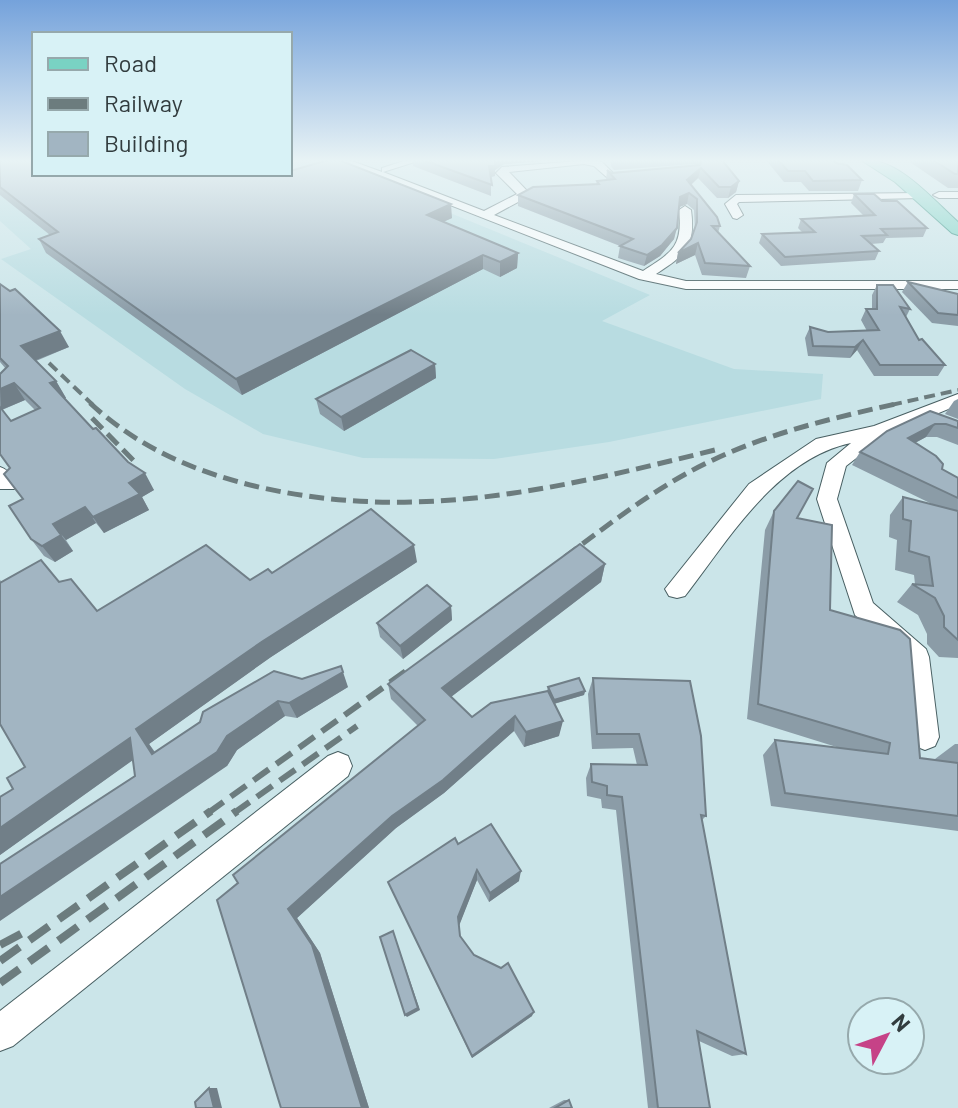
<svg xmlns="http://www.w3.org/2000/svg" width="958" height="1108" viewBox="0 0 958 1108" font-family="Barlow,sans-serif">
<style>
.built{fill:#b8dce1}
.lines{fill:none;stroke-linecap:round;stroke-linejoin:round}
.minor-casing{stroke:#485f62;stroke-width:2}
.major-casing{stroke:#268a7a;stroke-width:2}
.minor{fill:#fff;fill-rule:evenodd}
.major{fill:#79d2c3;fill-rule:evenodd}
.rail-far3{stroke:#6c7c7e;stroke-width:4;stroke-dasharray:11 6;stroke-linecap:butt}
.rail-far2{stroke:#6c7c7e;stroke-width:5;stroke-dasharray:15 7;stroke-linecap:butt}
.rail-far1{stroke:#6c7c7e;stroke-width:6;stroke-dasharray:19 9;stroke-linecap:butt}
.rail{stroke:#6c7c7e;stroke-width:8;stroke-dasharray:24 12;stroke-linecap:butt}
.wall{fill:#8b9ca7;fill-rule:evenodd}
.shaded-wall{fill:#717f88}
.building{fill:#a2b5c2;stroke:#717f88;stroke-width:2}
</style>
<rect width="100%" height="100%" fill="#cbe5e9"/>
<!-- built -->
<polygon class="built" points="0,160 34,174 290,174 290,164 302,160 321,160 650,295 602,321 734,369 823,374 821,399 609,442 494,459 363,458 263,434 185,389 1,259 31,249 0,221"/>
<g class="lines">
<!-- minor casing -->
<g class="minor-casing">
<g id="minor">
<path d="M335,160H349L382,172V168L407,160H421L383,172L484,211L517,194L496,173L502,167L592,160L602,162L613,173L636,172L642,175L610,180L594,166L584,164L509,172L531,195L494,215L643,271C672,252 683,247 679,210L685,206L691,210C696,247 685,255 656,274L686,281H958V289H686L639,279Z"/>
<polygon points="958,192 958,198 939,198 933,195 939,192"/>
<polygon points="918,193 924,196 922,198 739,202 737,204 743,215 737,219 733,218 725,204 736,195"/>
<path d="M958,394V405L886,435L846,466L837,499L873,603L926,649L929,657L939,737L935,746L925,750L915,746L911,737L905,662L855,615L817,499L827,463L851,443C776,459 729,539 685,596L677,598L669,596L665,589L749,484L816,439L874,426Z"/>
<path d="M0,467C9,470 12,476 17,484L14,489H0Z"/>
<polygon points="338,752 348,756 352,766 348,776 13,1046 0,1051 0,1011 328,756"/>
</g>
</g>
<!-- major casing -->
<g class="major-casing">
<path id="major" d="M861,160C898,157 932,199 958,222V235L952,233L895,182Z"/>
</g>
<!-- minor -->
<use href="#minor" class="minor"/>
<!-- major -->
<use href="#major" class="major"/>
<!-- rail-far3 -->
<g class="rail-far3">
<polyline points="49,363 93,405"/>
<polyline points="891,405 958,390"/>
</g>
<!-- rail-far2 -->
<g class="rail-far2">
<path d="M90,403C140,449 197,473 263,488C422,523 565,487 719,449"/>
<polyline points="92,418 137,464"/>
<path d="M565,557C612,522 659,485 713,460C772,432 837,417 900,403"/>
</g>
<!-- rail-far1 -->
<g class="rail-far1">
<polyline points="208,813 406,671"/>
<polyline points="234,813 357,726"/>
</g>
<!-- rail -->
<g class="rail">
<polyline points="0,945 28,930"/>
<polyline points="0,961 211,811"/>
<polyline points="0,983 237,811"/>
</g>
</g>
<!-- wall -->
<g class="wall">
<polygon points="0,160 452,218 443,222 518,253 517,268 500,277 483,269 242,395 46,253 39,239 50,235 0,195"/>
<polygon points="412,160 556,160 504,164 495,170 495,176 491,177 491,196 413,166"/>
<polygon points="611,160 722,160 739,181 736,192 728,198 717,198 698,178 691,185 720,226 718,233 750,266 746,278 702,275 695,255 676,264 678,253 691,239 695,231 694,210 687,204 679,207 674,239 660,256 644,266 618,258 620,246 518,206 518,195 596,184 597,181 606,180 607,170 612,173 695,165 694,164 614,170 611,166"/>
<polygon points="766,160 833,160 862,180 858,191 809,191 801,182 784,182"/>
<polygon points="907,160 958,160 958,188 948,188"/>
<polygon points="854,194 882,201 927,228 923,237 886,238 883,243 871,244 879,251 875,260 781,266 759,243 762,234 803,233 798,228 801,219 864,216 851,203"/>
<polygon points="908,282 958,294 958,326 932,323 902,292"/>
<path d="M0,284L69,347L36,361L56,381L66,398H64L93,429L154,490L142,497L149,510L104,533L96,523L66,540L73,551L55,562L44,556L31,539L23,499L10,468L0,454V374L6,369L0,362ZM25,400L35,410L11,421L2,410Z"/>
<polygon points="877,285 910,309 906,317 919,340 945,365 938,376 874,376 857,350 850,358 808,356 805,338 810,327 828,332 867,331 861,320 866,309 872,309 872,295"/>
<polygon points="435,364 436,378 344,431 320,414 316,399"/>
<polygon points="958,399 958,419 945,414 954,401"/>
<polygon points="958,421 958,445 937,437 926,437 915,443 942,469 958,478 958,658 939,657 927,644 927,634 918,615 897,602 912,584 915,584 914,575 895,570 897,540 889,537 890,515 903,497 934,505 852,465 860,452 887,431"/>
<polygon points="774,511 797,518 830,610 920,758 936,760 935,759 955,744 958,744 958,831 771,806 763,755 775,740 843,749 747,719 765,530"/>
<polygon points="417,562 271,657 149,744 155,752 302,679 348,687 297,718 285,716 237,750 227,766 135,776 133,760 0,855 13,789 25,767 0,580 2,582 59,582 97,611 250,580 272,573"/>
<polygon points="605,564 601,582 451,697 472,717 547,691 548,687 585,691 584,695 554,704 559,736 524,747 514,731 444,793 396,828 297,918 320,953 369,1108 281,1108 217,900 418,726 391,699 388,684"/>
<polygon points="451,606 452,620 403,659 380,637 377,623"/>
<polygon points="593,678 706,816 702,820 746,1054 732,1056 699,1041 710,1108 648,1108 616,810 602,808 601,799 587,796 586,778 591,764 637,765 633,748 592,749 588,694"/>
<polygon points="458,844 519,881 489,902 477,880 459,925 460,936 474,955 532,1016 472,1058 388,882"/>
<polygon points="564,1100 569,1100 572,1108 549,1108"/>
</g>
<!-- shaded-wall -->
<g class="shaded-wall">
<polygon points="495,160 556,160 504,164 495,170 495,176 489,177 489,166"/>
<polygon points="701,168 698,178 685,190 687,180"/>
<polygon points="739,181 736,192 728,198 731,187"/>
<polygon points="689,193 687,204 677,208 680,197"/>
<polygon points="451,204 452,218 427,229 427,215"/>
<polygon points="677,228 674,239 660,256 644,266 647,255"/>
<polygon points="698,243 695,255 676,264 678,253"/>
<polygon points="518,253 517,268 500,277 500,262"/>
<polygon points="483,255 483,269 242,395 236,379"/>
<polygon points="60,331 69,347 31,362 21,346"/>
<polygon points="863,340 857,350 850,358 855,347"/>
<polygon points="435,364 436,378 344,431 341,417"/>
<polygon points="56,381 66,398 60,400 50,383"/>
<polygon points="14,383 25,400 1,410 0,389"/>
<polygon points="935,424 926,437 900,451 908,438"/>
<polygon points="145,473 154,490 142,497 149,510 104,533 93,517 129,483"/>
<polygon points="85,507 96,523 66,540 53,524"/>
<polygon points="61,535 73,551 55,562 42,546"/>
<polygon points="414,545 417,562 271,657 149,744 165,768 152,754 136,729 263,641"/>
<polygon points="605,564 601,582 443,703 442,688"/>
<polygon points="451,606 452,620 403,659 400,646"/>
<polygon points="343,672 348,687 297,718 289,703"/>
<polygon points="585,691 584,695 553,704 554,700"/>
<polygon points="278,701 285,716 237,750 227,766 0,921 0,897 227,736"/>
<polygon points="515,716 514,731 444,793 396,828 297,918 320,953 369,1108 362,1108 288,909 392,816"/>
<polygon points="563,721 559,736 524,747 526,732"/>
<polygon points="130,738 144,752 0,855 0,828"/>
<polygon points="477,870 477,880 459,926 458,917"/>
<polygon points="521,871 519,881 489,902 490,893"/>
<polygon points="393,931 420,1010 407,1017 405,1015"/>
<polygon points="534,1012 532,1016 472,1058 472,1056"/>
<polygon points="209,1088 217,1088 222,1108 214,1108"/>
</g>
<!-- building -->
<g class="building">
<polygon points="0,160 34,160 34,174 290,174 290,171 328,160 339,160 451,204 427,215 518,253 500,262 483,255 236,379 39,239 58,232 0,187"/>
<polygon points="423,160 495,160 495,166 489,166 492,185"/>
<polygon points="702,160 722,160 739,181 731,187 719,187 701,168 687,180 717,217 720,226 712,226 750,266 705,263 698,243 678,253 691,239 697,222 697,199 689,193 680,197 677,228 662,245 647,255 620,246 633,239 518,195 533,187 599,184 597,181 615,179 607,170 612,173 700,165"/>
<polygon points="778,160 833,160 836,163 847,165 862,180 813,181 805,171 788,171"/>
<polygon points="933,160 958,160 958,174 955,174"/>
<polygon points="854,194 874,194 882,201 897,201 927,228 881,229 887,235 862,236 879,251 785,257 762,234 815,232 801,219 875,215"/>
<polygon points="908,282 958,294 958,315 938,313"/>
<polygon points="0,284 10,291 15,289 60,331 21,346 56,381 50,383 93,429 96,428 128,462 145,473 129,483 140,494 93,517 85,507 53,524 61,535 42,546 31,539 9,506 23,499 4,474 10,468 0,454 0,407 11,421 40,408 14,383 0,389 0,374 8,366 0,358"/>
<polygon points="877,285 893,285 910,309 900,307 919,340 922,339 945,365 880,365 863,340 855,347 813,346 810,327 828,332 879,330 866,309 877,309"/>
<polygon points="411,350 435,364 341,417 316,399"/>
<polygon points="930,411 958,421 958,428 946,424 935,424 908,438 936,456 943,464 942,469 958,478 958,498 860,452 887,431"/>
<polygon points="798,481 813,489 797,518 832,525 830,610 900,630 910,639 920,758 958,763 958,816 785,793 775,740 888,754 890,743 758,704 774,511"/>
<polygon points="903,497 958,511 958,640 944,627 944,616 935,598 912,584 933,586 929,557 909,551 911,521 903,519"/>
<polygon points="371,509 414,545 263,641 136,729 152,754 200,722 203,712 274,671 302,679 341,666 343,672 289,703 278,701 227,736 217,752 0,897 0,864 135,776 130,738 0,828 0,797 13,789 7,778 25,767 0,724 0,583 41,560 59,582 71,579 97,611 206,545 250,580 268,569 272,573"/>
<polygon points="580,544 605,564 442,688 472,717 491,703 548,691 563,721 526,732 515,716 443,780 392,816 288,909 312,945 362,1108 281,1108 217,900 238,883 233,875 425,720 388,684"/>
<polygon points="427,585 451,606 400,646 377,623"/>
<polygon points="579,678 585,691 554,700 548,687"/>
<polygon points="593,678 690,681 701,736 706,816 701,815 746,1054 697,1031 710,1108 658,1108 622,797 607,795 607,786 592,782 591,764 647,765 639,734 597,734"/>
<polygon points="491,824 521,871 490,893 477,870 458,917 460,936 474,955 501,968 508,963 534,1012 472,1056 388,882 455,838 458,844"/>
<polygon points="393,931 418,1008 405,1015 380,937"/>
<polygon points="209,1088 214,1108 196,1108 195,1102"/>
<polygon points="569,1100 572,1108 555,1108"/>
</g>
<!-- sky -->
<linearGradient id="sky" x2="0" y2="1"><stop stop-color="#75a2db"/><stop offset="0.51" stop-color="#e8f3f5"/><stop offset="1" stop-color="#e8f3f5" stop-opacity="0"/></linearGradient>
<rect width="958" height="315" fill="url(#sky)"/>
<!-- legend -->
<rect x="32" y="32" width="260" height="144" fill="#d8f2f6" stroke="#96a9ac" stroke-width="2"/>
<rect x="48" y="58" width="40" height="12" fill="#79d2c3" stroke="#96a9ac" stroke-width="2"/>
<text x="104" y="72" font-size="24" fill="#323c3e">Road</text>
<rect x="48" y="98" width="40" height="12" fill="#6c7c7e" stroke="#96a9ac" stroke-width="2"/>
<text x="104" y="112" font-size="24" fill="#323c3e">Railway</text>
<rect x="48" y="132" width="40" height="24" fill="#a2b5c2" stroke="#96a9ac" stroke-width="2"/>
<text x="104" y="152" font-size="24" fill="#323c3e">Building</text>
<!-- north arrow -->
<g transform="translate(886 1036) rotate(49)"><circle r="38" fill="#d8f2f6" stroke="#96a9ac" stroke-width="2"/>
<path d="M0-6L14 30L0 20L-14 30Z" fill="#c64287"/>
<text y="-12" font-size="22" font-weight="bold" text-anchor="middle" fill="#323c3e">N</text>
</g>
</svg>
